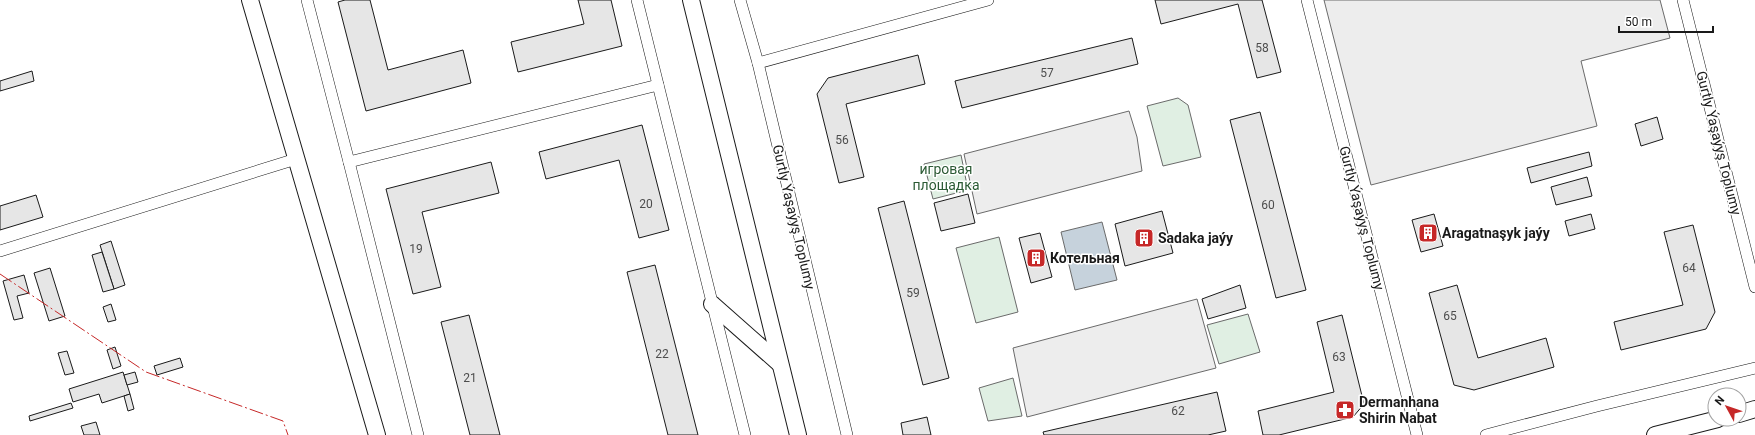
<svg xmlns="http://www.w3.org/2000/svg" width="1755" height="435" viewBox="0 0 1755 435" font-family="Roboto,sans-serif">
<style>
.green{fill:#e0efe3;stroke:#6a6a6a}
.parking{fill:#ededed;stroke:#6a6a6a}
.water{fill:#c6d2dc;stroke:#6a6a6a}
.building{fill:#e6e6e6;stroke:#1a1a1a}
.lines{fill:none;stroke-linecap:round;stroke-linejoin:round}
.street-casing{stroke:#1a1a1a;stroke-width:12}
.secondary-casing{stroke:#1a1a1a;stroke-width:18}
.street{stroke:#fff;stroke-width:11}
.secondary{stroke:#fff;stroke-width:16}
.power{stroke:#c62828;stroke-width:1;stroke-dasharray:14 3 2 3;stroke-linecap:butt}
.labels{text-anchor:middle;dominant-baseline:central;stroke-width:3;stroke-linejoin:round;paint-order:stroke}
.number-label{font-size:12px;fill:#4d4d4d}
.street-label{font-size:14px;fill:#1a1a1a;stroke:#fff}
.park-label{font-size:14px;fill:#2b5a34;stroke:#fff}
.poi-label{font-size:14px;font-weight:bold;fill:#1a1a1a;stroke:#fff;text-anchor:start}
</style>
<rect width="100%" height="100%" fill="#fff"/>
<!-- green -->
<g class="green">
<polygon points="1178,98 1188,105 1201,157 1163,166 1147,106"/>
<polygon points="961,155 968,190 933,199 924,164"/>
<polygon points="999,237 1018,312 976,323 956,248"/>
<polygon points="1248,314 1260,352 1219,364 1207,325"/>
<polygon points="1013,378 1022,416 988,421 979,388"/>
</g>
<!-- parking -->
<g class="parking">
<polygon points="1324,0 1660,0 1670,38 1581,61 1597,126 1371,185"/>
<polygon points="1129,111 1137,137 1142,171 977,214 964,154"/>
<polygon points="1197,299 1216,368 1027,417 1013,348"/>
</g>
<!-- water -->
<polygon class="water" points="1102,222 1117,280 1075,290 1061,232"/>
<!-- building -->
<g class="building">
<polygon points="345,0 370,0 388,70 463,50 471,83 366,111 338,2"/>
<polygon points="578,0 611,0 622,46 518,72 511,42 584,24"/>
<polygon points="1155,0 1262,0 1281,72 1257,78 1238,4 1161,24"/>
<polygon points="1132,38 1138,64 962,108 955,81"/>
<polygon points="918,55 925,84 846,104 864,177 839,183 817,94 828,78"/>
<polygon points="32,71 34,81 0,91 0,81"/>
<polygon points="1260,112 1306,290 1276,298 1230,120"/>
<polygon points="1657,117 1663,139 1641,146 1635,124"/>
<polygon points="642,125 669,230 639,238 619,160 546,179 539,152"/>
<polygon points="1589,152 1592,166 1531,183 1527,168"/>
<polygon points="491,162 499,193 422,212 441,287 413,294 386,189"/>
<polygon points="1587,177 1592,196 1556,205 1551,187"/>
<polygon points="968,194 975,223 941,231 934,203"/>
<polygon points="36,195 43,217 0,230 0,206"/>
<polygon points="904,201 949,378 923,385 878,208"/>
<polygon points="1162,211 1173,253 1125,266 1115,224"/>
<polygon points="1434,214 1443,246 1421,252 1412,220"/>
<polygon points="1591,214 1595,229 1569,236 1565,221"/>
<polygon points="1693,225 1715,312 1706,329 1621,350 1614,322 1683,305 1664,232"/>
<polygon points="1040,233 1052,277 1031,283 1019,238"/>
<polygon points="111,241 125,285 114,289 100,245"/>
<polygon points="102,252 114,289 103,292 92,255"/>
<polygon points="655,265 698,435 668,435 627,272"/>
<polygon points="50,268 65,316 49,321 34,273"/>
<polygon points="24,275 29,293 17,296 23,318 14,320 3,281"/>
<polygon points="1240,285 1246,308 1208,319 1202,299"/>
<polygon points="1457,285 1478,358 1546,338 1554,367 1474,390 1454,385 1429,293"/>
<polygon points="111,304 116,320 108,322 103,307"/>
<polygon points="469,315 500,435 470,435 441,322"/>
<polygon points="1342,315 1364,404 1353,417 1279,435 1263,435 1258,411 1334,392 1317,322"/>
<polygon points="115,347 121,366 113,369 107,350"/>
<polygon points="67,351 74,373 65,375 58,353"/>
<polygon points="180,358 183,367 157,375 154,366"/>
<polygon points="123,372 130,394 102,403 99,394 73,402 69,389"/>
<polygon points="135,372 138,382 127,385 124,375"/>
<polygon points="1217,392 1226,431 1208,435 1044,435 1043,432"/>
<polygon points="130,394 134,409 128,411 124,396"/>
<polygon points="71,403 73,408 30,421 29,416"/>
<polygon points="927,417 931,435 903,435 901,423"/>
<polygon points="96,422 100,435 84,435 81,426"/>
</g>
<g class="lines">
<!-- street casing -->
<g class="street-casing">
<g id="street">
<polyline points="307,0 349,162 418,435"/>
<polyline points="637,0 745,435"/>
<polyline points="740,0 758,63 847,435"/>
<polyline points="1307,0 1417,435"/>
<polyline points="1683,0 1755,287"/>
<polyline points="758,63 988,0"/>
<polyline points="349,162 658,85"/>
<polyline points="0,251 296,159"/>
<polyline points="1486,435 1597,406 1755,368"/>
</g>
</g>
<!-- secondary casing -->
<g class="secondary-casing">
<g id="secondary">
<polyline points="250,0 377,435"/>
<polyline points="691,0 798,435"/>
<polyline points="712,304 780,364"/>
<polyline points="1739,414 1755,409"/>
<polyline points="1655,435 1718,419"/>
</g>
</g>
<!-- street -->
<use href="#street" class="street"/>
<!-- secondary -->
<use href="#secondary" class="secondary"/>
<!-- power -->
<polyline class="power" points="0,274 146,372 283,421 288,435"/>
</g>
<!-- icons -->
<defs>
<g id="building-square" transform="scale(1)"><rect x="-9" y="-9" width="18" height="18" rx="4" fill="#c62828" stroke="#fff"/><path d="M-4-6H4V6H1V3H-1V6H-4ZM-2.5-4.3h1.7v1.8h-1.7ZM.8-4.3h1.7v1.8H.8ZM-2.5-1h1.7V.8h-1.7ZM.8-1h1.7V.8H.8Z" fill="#fff"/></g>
<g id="pharmacy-square" transform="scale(1)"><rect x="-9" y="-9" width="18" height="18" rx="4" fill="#c62828" stroke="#fff"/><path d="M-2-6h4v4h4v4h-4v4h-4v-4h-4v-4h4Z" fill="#fff"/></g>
</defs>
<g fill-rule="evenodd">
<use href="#building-square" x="1428" y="233"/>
<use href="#building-square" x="1144" y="238"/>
<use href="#building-square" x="1036" y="258"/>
<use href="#pharmacy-square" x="1345" y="410"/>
</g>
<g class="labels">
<!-- number labels -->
<g class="number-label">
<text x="1262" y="48">58</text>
<text x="1047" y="73">57</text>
<text x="842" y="140">56</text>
<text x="646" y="204">20</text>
<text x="1268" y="205">60</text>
<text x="416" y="249">19</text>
<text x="1689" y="268">64</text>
<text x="913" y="293">59</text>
<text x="1450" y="316">65</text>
<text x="662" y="354">22</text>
<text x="1339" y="357">63</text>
<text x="470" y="378">21</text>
<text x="1178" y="411">62</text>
</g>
<!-- street labels -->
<g class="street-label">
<text transform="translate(1719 143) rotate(76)">Gurtly Ýaşaýyş Toplumy</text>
<text transform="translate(794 217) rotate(77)">Gurtly Ýaşaýyş Toplumy</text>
<text transform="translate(1362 218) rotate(76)">Gurtly Ýaşaýyş Toplumy</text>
</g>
<!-- park labels -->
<g class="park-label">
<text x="946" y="169">игровая<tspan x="946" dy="16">площадка</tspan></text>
</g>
<!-- poi labels -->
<g class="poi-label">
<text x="1442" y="233">Aragatnaşyk jaýy</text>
<text x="1158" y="238">Sadaka jaýy</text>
<text x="1050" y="258">Котельная</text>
<text x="1359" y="402">Dermanhana<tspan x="1359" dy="16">Shirin Nabat</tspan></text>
</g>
</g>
<!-- north arrow -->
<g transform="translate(1727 407) rotate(310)"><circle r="19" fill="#ffffff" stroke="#a3a3a3"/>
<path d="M0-3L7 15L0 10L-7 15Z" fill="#c62828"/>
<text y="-6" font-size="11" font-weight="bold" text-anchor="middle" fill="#1a1a1a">N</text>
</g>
<!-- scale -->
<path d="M1619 26v6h94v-6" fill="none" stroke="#1a1a1a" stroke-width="2"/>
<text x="1625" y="26" font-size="12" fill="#1a1a1a" stroke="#ffffff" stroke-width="3" paint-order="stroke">50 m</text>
</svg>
